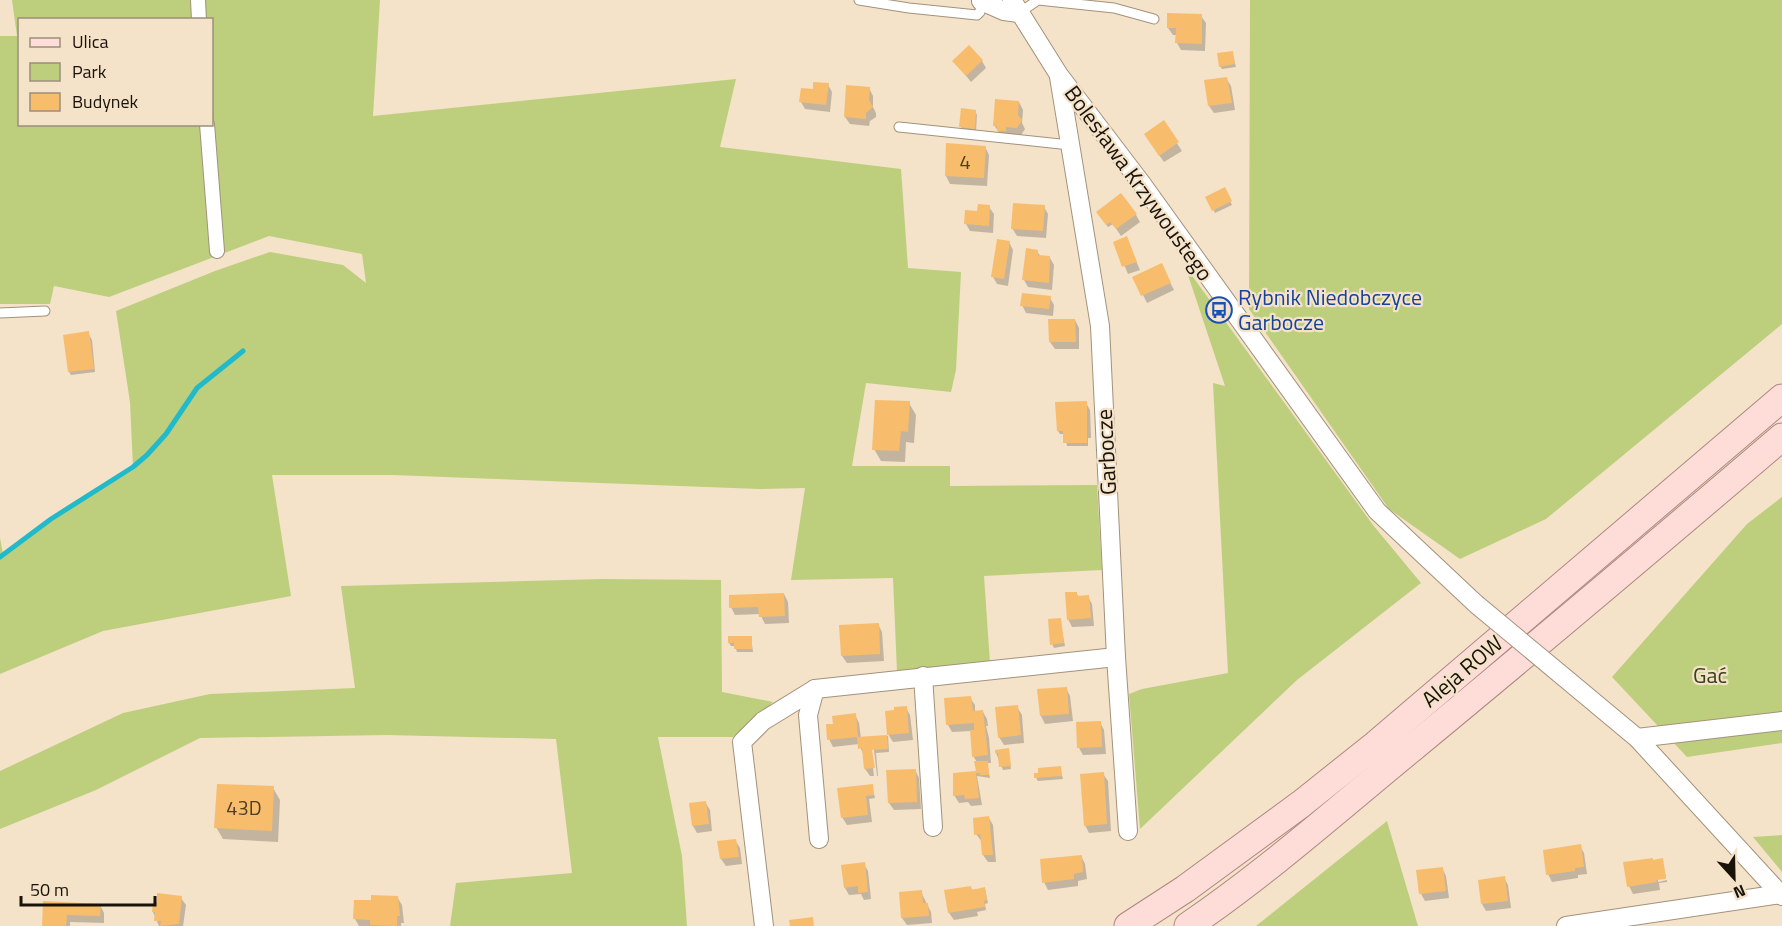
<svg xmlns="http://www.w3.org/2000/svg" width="1782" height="926" viewBox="0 0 1782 926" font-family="'Titillium Web',sans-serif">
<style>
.green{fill:#bdcf7d;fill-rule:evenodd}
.shadow{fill:#0003;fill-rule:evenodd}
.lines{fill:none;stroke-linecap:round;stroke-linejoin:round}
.stream{stroke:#20baca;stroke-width:5}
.building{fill:#f7bd6d}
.service-casing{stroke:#a3927b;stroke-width:11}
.pedestrian-casing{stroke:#a3927b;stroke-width:16}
.minor-casing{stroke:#a3927b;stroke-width:20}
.primary-casing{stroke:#ae8780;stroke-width:29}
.service{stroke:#fff;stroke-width:9}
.pedestrian{stroke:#fff;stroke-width:14}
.minor{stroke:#fff;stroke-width:18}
.primary{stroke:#feddd9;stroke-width:27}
.minor-bridge-casing{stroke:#a3927b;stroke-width:20;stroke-linecap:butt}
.minor-bridge{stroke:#fff;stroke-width:18}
.labels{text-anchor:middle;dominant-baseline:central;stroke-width:4.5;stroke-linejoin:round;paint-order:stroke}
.number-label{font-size:20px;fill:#503d22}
.street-label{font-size:22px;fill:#181209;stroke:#f4e2c9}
.transit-label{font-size:22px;fill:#164399;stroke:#f4e2c9;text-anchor:start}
.park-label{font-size:22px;fill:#384019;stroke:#f4e2c9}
</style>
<rect width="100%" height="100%" fill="#f4e2c9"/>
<!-- green -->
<g class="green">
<path d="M12,0H380L373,116L736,79L720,147L901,169L908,268L961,272L956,370L951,392L866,383L852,466H950V486L1097,485L1102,570L984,576L990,663L897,672L893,578L791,580L805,488L759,489L393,475H272L291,596L103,631L0,674V538L3,554L51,519L133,467L130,402L116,311L215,271L270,252L343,265L366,283L362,254L269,236L109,297L54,286L50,304H0V36H17ZM20,20H212V124H20Z"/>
<polygon points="1250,0 1782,0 1782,324 1546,519 1460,559 1389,509 1249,309"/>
<polygon points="1185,266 1373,525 1421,583 1297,680 1140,829 1129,694 1142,689 1228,673 1213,383 1225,386"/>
<polygon points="1782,497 1782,743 1687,757 1612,677 1747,524"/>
<polygon points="603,579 721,580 722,692 773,702 733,737 658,737 682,856 687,926 450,926 456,883 572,873 556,739 387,735 200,738 96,790 0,829 0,771 123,713 210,694 355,688 341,586"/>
<polygon points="1387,821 1418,926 1256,926"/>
<polygon points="1782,835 1782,872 1753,837"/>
</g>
<!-- shadow -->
<g class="shadow">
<polygon points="1201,16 1206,23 1205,51 1181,50 1177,43 1177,35 1173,35 1168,28"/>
<polygon points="1232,52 1236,67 1222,69 1220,66"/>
<polygon points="954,61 982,61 986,68 971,82"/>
<polygon points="1226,78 1231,86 1235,110 1214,113 1209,106"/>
<polygon points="828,85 832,92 830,112 805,109 801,102 814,91"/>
<polygon points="869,88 873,96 873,107 876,113 876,117 870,121 869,126 850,124 845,117"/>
<polygon points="1019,102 1023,110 1022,123 1025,129 1021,135 1010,134 1009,138 1003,138 994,125"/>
<polygon points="975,111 977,115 976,131 963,130 961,127"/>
<polygon points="1163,122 1182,151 1164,162 1150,142"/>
<polygon points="947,144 985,147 989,155 987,186 950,184 946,176"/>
<polygon points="1224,189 1232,205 1215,213 1207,197"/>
<polygon points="989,207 994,214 993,233 970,231 966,224"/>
<polygon points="1044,207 1048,214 1046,238 1017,236 1012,228"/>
<polygon points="1099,215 1136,215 1140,222 1121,236 1113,224 1108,227"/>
<polygon points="1126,238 1140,270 1128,274 1115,243"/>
<polygon points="1009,242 1013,250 1008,286 997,284 993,277"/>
<polygon points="1037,251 1041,257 1050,258 1054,265 1052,290 1028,287 1024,280"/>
<polygon points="1165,273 1174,290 1147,303 1134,277"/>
<polygon points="1050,298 1054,305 1053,316 1026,313 1022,305"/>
<polygon points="1075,320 1079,328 1079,349 1055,349 1050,342"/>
<polygon points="88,333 92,340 95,372 71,375 69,372"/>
<polygon points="909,403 916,415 914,443 906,442 905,462 881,461 874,449"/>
<polygon points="1086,403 1090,410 1091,438 1088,438 1088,446 1067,446 1065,434 1060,434 1058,431"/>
<polygon points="1076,593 1079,597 1088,597 1092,604 1094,626 1072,627 1068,619"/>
<polygon points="784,594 788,602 789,623 765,624 760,614 735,615 731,607"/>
<polygon points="1060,620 1065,646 1054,648 1052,644"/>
<polygon points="878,624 882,632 884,661 847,663 842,656"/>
<polygon points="729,637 751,637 753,652 737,652 735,646 731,646 729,643"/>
<polygon points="1066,688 1070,696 1073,721 1045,724 1041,716 1039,691"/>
<polygon points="970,698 975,705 975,713 983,712 987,719 988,726 986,726 989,738 991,763 987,763 990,778 977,776 982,805 971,806 968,802 959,803 954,795 954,774 978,772 977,762 973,756 971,731 952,732 948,725"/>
<polygon points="1017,707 1022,715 1024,743 1004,745 999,737"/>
<polygon points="906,708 910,715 913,740 893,742 888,734"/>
<path d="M855,715L859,723L861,739L888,736L889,752L876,753L878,776H870L865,769L864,756L859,744L833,747L829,739ZM870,743L874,750L877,776H874Z"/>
<polygon points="1100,722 1104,730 1106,754 1083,755 1079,748"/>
<polygon points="1008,750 1011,769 1003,770 996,753"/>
<polygon points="1060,768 1063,779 1038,781 1036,778"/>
<polygon points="915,770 919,778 921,809 894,810 889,803"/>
<polygon points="1103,774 1108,781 1111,831 1089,833 1085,825"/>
<polygon points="872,786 875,798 869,799 872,822 847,825 842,817"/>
<polygon points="273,788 280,800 278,842 223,839 216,827"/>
<polygon points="705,802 710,810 712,831 697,833 693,826"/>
<polygon points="989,818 993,825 996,862 988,862 983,855 982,842 976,834"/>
<polygon points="735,840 740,848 742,864 726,866 721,859"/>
<polygon points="1580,846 1584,853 1587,874 1578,875 1578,878 1552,882 1548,874"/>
<polygon points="1081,856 1085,864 1087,879 1078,881 1078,886 1048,890 1044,882"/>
<polygon points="1662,860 1666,877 1658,879 1658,882 1667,880 1667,882 1659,883 1660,890 1633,894 1629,886 1653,862"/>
<polygon points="864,864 868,871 871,899 864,900 861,894 849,895 845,888"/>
<polygon points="1442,868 1446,876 1449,898 1425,901 1421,894"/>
<polygon points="1504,878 1508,885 1511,908 1486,911 1482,904"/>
<polygon points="985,889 988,903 985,904 986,910 977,912 978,916 954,920 949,913 946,891"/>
<polygon points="921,892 931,912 932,923 907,925 902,918"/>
<polygon points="397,897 402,905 404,923 401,923 401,926 359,926 355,919 372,902"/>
<polygon points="181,898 186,905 183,926 159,926 153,912"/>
<polygon points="44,903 100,905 104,913 104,923 70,922 70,926 43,926"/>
</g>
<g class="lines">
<!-- stream -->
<polyline class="stream" points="0,557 51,519 133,467 147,455 166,434 197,388 243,351"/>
</g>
<!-- building -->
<g class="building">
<polygon points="1167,13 1202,14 1202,44 1175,43 1176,28 1167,28"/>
<polygon points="969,45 983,60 966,76 952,61"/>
<polygon points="1233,51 1235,64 1219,67 1217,53"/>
<polygon points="1227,77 1232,103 1208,106 1204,80"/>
<polygon points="813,82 829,83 826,105 799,102 801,88 813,89"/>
<polygon points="846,85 870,87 869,100 873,107 866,113 866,119 844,117"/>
<polygon points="995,99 1019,101 1018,115 1022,120 1017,128 1006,127 1006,131 997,131 997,126 993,126"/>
<polygon points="961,108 976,110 975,129 959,127"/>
<polygon points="1164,120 1179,142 1159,156 1144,134"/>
<polygon points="946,143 986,146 984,178 945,176"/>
<polygon points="1225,187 1232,201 1212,211 1205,197"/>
<polygon points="1121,193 1137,214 1116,229 1110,222 1106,225 1096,212"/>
<polygon points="1013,203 1045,205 1043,231 1011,229"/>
<polygon points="978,204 990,205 989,226 964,224 965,210 977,211"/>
<polygon points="1127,236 1137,262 1122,267 1113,242"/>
<polygon points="997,239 1010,241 1004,279 991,277"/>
<polygon points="1026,248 1038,250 1038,255 1050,256 1049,283 1022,280"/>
<polygon points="1162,263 1171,283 1141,296 1132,277"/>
<polygon points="1022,293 1051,296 1049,309 1020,306"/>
<polygon points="1048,319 1075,319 1076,342 1049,342"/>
<polygon points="89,331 94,369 68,372 63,335"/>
<polygon points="875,400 910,401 908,432 901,431 899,451 872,450"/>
<polygon points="1087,401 1087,443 1063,443 1063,431 1057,431 1055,402"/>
<polygon points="1065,592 1077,592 1077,596 1089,595 1091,618 1067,620"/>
<polygon points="784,593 785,616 759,617 758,607 729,608 729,595"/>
<polygon points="1061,618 1064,643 1050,645 1048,619"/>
<polygon points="879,623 880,654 841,656 839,625"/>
<polygon points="728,636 752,636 752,649 734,649 734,643 728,643"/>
<polygon points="1067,687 1069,714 1040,716 1037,689"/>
<polygon points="971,696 973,711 983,710 988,755 972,757 970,730 974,730 974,723 946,725 944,698"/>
<polygon points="1018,705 1021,735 998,738 995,707"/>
<polygon points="907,706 909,733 887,735 885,711 894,710 894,707"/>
<polygon points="856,713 858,737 827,740 826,724 833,724 832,716"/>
<polygon points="1101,721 1102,747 1077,748 1076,722"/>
<polygon points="887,735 888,749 872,750 875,768 864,769 862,748 858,749 857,737"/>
<polygon points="1009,748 1011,766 999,767 998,753 995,753 995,750"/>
<polygon points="974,761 988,761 989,775 980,775 980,773 976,773 979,798 965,799 964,795 953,796 953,773 976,771"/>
<polygon points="1061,766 1062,776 1034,778 1034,773 1038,773 1038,768"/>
<polygon points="916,769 917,802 888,803 886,770"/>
<polygon points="1104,772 1107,824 1084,826 1080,774"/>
<polygon points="217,784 274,786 272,831 214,828"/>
<polygon points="873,784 874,795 866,796 868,815 841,818 837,788"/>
<polygon points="706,801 709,824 692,826 689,803"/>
<polygon points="989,816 993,855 982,855 980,834 974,835 973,818"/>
<polygon points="736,839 739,857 720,859 717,841"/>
<polygon points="1581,844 1584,867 1575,868 1575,871 1546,875 1543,850"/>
<polygon points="1082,855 1083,872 1074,874 1074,879 1042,883 1040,859"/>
<polygon points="1653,858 1653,860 1663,858 1666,879 1656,880 1657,882 1627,887 1623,862"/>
<polygon points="865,862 868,892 858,893 858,886 844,888 841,865"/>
<polygon points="1443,867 1446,891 1419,894 1416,870"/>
<polygon points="1505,876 1508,901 1481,904 1478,880"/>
<polygon points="971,886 972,890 985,887 987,900 984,901 985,907 948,913 944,890"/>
<polygon points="922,890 923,903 928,903 929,916 901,918 899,892"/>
<polygon points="157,893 182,896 179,924 160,926 161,921 154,921 155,912 152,912 153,902 157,902"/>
<polygon points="371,895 398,896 400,916 397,916 397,926 370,925 370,920 353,919 354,900 371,900"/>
<polygon points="43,901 101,904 100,916 67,915 66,926 42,926"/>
<polygon points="813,917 814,926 790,926 789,920"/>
</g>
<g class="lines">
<!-- service casing -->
<g class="service-casing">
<g id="service">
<polyline points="859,0 909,8 977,15 980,12 981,1"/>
<polyline points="1019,13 1038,0 1114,8 1154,19"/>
<polyline points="899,127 1070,145"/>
<polyline points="0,313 45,311"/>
</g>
</g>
<!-- pedestrian casing -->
<g class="pedestrian-casing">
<g id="pedestrian">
<polyline points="198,0 199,20"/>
<polyline points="207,124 217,251"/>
</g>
</g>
<!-- minor casing -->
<g class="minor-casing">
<g id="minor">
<polyline points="1012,0 1059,75 1142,184 1377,511 1476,604"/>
<polyline points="981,1 1004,11 1019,13"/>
<polyline points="1059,77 1100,326 1116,657 1128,831"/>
<polyline points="1559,673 1637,738 1782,896"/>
<polyline points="923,676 933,827"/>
<polyline points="1637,738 1782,721"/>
<polyline points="819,839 808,715 815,689 1116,657"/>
<polyline points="764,926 742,742 763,721 815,689"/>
<polyline points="1566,926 1781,894"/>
</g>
</g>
<!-- primary casing -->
<g class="primary-casing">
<g id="primary">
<polyline points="1128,926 1185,889 1301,804 1375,745 1782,398"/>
<path d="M1188,926C1266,873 1338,809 1411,749C1536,646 1659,542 1782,437"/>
</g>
</g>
<!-- service -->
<use href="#service" class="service"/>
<!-- pedestrian -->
<use href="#pedestrian" class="pedestrian"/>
<!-- minor -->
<use href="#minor" class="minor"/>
<!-- primary -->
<use href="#primary" class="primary"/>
<!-- minor-bridge casing -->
<g class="minor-bridge-casing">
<polyline id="minor-bridge" points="1476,604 1559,673"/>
</g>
<!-- minor-bridge -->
<use href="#minor-bridge" class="minor-bridge"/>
</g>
<!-- icons -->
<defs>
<g id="bus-ring" transform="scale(1.35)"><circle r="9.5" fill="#f4e2c9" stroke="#1a4fb4" stroke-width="1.5"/><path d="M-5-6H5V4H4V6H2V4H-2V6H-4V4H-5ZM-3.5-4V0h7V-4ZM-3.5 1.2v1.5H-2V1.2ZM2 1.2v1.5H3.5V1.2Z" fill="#1a4fb4"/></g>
</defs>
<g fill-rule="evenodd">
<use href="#bus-ring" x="1219" y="310"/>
</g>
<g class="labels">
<!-- number labels -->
<g class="number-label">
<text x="965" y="161">4</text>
<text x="244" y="807">43D</text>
</g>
<!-- street labels -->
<g class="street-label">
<text transform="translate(1139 183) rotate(54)">Bolesława Krzywoustego</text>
<text transform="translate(1106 452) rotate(-93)">Garbocze</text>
<text transform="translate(1462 671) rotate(-40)">Aleja ROW</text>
</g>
<!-- transit labels -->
<g class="transit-label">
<text x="1238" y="297">Rybnik Niedobczyce<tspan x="1238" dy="25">Garbocze</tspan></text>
</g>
<!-- park labels -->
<g class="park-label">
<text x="1710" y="675">Gać</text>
</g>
</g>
<!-- legend -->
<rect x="18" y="18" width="195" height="108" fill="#f4e2c9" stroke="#9c8f7c" stroke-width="1.5"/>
<rect x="30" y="38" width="30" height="9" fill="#feddd9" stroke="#9c8f7c" stroke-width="1.5"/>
<text x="72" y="48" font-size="18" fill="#181209">Ulica</text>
<rect x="30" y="63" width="30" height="18" fill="#bdcf7d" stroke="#9c8f7c" stroke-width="1.5"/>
<text x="72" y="78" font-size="18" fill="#181209">Park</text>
<rect x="30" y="93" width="30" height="18" fill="#f7bd6d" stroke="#9c8f7c" stroke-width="1.5"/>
<text x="72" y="108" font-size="18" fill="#181209">Budynek</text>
<!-- north arrow -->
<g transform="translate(1734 878) rotate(158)" stroke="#f4e2c9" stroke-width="4.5" paint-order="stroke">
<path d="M0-4.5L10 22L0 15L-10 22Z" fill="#181209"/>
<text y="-9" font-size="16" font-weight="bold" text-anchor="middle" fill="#181209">N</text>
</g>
<!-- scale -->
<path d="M21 896v9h134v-9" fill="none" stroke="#181209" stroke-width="3"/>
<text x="30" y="896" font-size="18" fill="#181209" stroke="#f4e2c9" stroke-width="4.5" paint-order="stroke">50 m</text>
</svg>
